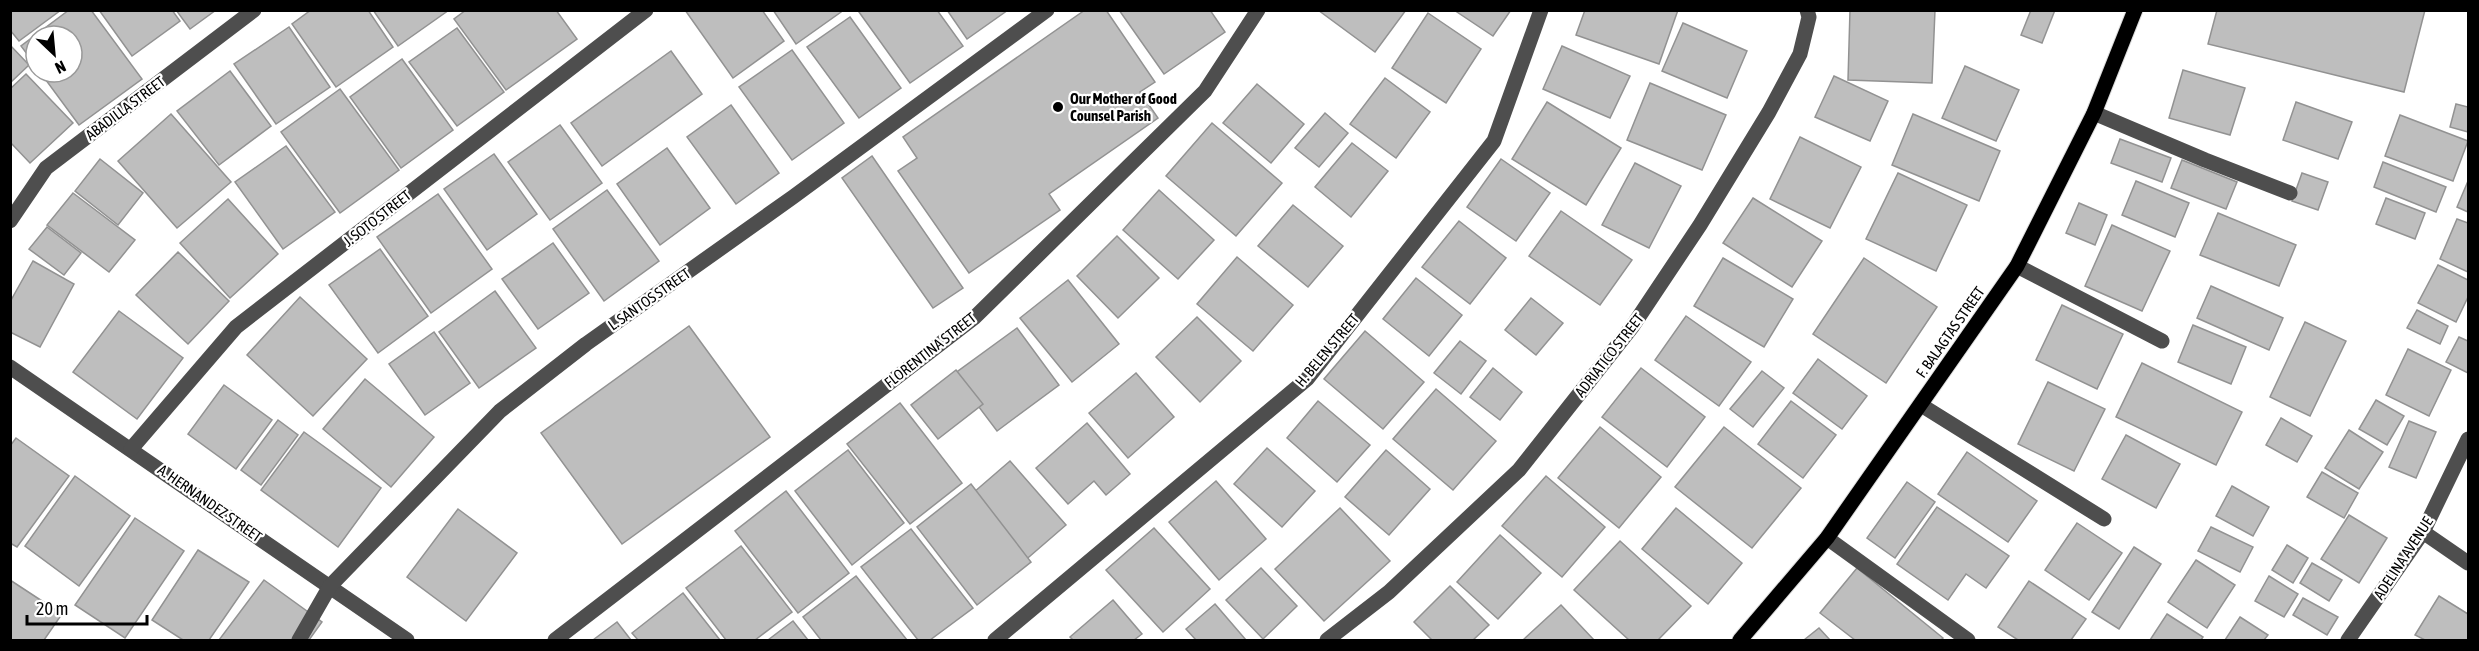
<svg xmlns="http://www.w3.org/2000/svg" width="2479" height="651" viewBox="0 0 2479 651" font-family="'Asap Condensed',sans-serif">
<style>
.building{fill:#bebebe;stroke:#929292;stroke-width:1.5}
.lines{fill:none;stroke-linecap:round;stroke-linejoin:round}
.major-casing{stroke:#dbdbdb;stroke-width:17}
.minor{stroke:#4e4e4e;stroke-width:15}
.major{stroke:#000;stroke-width:15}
.poi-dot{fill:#000;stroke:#fff;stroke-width:2}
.labels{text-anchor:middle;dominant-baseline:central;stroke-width:4.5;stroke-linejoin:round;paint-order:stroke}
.poi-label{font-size:15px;font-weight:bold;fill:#000;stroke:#fff;text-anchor:start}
.street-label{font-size:15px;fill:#000;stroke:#fff}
</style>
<rect width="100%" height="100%" fill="#fff"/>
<!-- building -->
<g class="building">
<polygon points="10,10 61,10 19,41 10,30"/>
<polygon points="69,10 91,10 142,79 79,125 40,72 72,72 72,36 36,36 36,66 21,46"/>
<polygon points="99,10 172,10 180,21 132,56"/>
<polygon points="176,10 216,10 190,29"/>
<polygon points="311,10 368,10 393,47 336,87 292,24"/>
<polygon points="373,10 449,10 398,46"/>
<polygon points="466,10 556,10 577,39 506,90 454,19"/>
<polygon points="685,10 762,10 784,41 733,78"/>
<polygon points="773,10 840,10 841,12 796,44"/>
<polygon points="861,10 937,10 963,46 910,83 859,12"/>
<polygon points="947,10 1008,10 967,39"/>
<polygon points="1085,10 1106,10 1155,82 1140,92 1158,118 1049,194 1060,210 969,273 898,171 917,158 903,137"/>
<polygon points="1119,10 1210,10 1225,32 1164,74"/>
<polygon points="1318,10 1406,10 1375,52"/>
<polygon points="1454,10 1511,10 1493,36"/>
<polygon points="1585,10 1678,10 1659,64 1576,35"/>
<polygon points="1850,10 1935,10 1932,83 1848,80"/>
<polygon points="2031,10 2055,10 2042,43 2021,35"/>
<polygon points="2217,10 2425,10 2404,92 2208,44"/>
<polygon points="1428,13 1481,49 1446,103 1392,68"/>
<polygon points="850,17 901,88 859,118 807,47"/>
<polygon points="1683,23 1747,51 1727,98 1662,71"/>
<polygon points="289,27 330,87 276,124 234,64"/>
<polygon points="457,28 504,92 457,126 409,62"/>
<polygon points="10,45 29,65 10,83"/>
<polygon points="1562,46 1630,76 1610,118 1543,89"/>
<polygon points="792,50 844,123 792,160 739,87"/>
<polygon points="671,51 702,94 602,166 571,123"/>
<polygon points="402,59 453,130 401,168 350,97"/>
<polygon points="1965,66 2019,90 1996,141 1942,118"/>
<polygon points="2183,70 2245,88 2230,135 2169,118"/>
<polygon points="230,71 271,126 219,165 177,111"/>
<polygon points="26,74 73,123 30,163 10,142 10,89"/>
<polygon points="1834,76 1888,101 1870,141 1815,117"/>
<polygon points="1385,78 1430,112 1396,158 1350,124"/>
<polygon points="1650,83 1726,115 1702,170 1627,140"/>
<polygon points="1257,84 1304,124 1271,163 1223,123"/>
<polygon points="340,89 399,170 340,213 281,132"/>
<polygon points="1547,102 1621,148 1586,205 1512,159"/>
<polygon points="2296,102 2352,122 2338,159 2283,140"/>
<polygon points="2456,104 2468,107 2468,132 2450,127"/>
<polygon points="731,105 779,173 736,204 687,137"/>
<polygon points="1325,113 1348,133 1319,167 1295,148"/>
<polygon points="171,114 231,182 177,228 118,161"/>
<polygon points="1913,114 2000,151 1979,201 1892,165"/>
<polygon points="2400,115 2468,141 2453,181 2385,156"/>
<polygon points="1212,123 1282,183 1236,236 1166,176"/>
<polygon points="560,125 602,183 550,220 508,162"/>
<polygon points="1800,137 1861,167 1830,228 1770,199"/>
<polygon points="2120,139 2171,158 2162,182 2111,163"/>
<polygon points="1352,143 1388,171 1351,217 1315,187"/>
<polygon points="286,146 335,212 283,249 235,182"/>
<polygon points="667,148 710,208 660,245 617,184"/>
<polygon points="494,154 537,214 487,250 444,189"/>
<polygon points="872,156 963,288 933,308 842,178"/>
<polygon points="100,159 143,193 118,225 75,191"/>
<polygon points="1501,159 1550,193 1516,241 1467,207"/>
<polygon points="2182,160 2237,182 2226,209 2171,188"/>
<polygon points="2383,162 2446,187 2436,212 2374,187"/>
<polygon points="1635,163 1681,186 1649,248 1602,225"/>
<polygon points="1898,173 1967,205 1936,271 1866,239"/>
<polygon points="2302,173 2328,182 2318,210 2292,201"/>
<polygon points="2136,181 2189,203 2175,237 2122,215"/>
<polygon points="2468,181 2468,212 2457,207"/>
<polygon points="607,190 659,261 604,301 553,229"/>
<polygon points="1159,190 1214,240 1178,279 1123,230"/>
<polygon points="73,193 135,240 109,272 47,225"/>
<polygon points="438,194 492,269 431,313 377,237"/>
<polygon points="1753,198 1822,241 1792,287 1723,243"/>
<polygon points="2386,198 2425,213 2415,239 2376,224"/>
<polygon points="228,199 278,254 230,298 180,243"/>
<polygon points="2079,203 2107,215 2095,245 2066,233"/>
<polygon points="1293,205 1343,246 1308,287 1258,246"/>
<polygon points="1561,211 1632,260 1600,305 1529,256"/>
<polygon points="2218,213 2296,245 2279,286 2200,255"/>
<polygon points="2457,219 2468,223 2468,272 2440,259"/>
<polygon points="1459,221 1506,258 1470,304 1422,267"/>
<polygon points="2112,225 2170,251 2142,311 2085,286"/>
<polygon points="47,227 81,253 64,275 29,249"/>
<polygon points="1117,236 1159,278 1118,318 1077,276"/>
<polygon points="553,243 589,293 538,329 502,279"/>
<polygon points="380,249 428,316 378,353 329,285"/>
<polygon points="178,252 229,301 188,344 136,295"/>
<polygon points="1237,257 1293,305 1253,351 1197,304"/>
<polygon points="1723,258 1793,299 1764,347 1694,306"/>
<polygon points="1864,258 1937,307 1886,383 1813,334"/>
<polygon points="33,261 74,284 40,347 10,332 10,302"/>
<polygon points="2438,265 2468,280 2468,297 2456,322 2418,303"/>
<polygon points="1416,278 1462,315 1429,356 1383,319"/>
<polygon points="1068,280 1119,344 1072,382 1020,318"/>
<polygon points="2211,286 2283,318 2269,350 2197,318"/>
<polygon points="495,291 536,348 479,388 439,332"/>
<polygon points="300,297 367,359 313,416 247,355"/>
<polygon points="1531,298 1563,323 1536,355 1505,330"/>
<polygon points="2062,305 2123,334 2097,389 2036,360"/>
<polygon points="2417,310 2448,326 2440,344 2407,328"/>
<polygon points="119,311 183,358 137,419 73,372"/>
<polygon points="1686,316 1751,362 1719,406 1655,360"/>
<polygon points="1197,317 1241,361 1200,402 1156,357"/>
<polygon points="2305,322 2346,341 2310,416 2270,397"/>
<polygon points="2193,325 2246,347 2231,384 2178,362"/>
<polygon points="689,326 770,437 622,544 541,433"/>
<polygon points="1017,328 1059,385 997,431 954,374"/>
<polygon points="1365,331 1424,382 1383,429 1324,379"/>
<polygon points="434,332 470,383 425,415 389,364"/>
<polygon points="2459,337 2468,341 2468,373 2446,362"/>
<polygon points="1460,341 1486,361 1461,394 1434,373"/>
<polygon points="2408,349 2451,370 2429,416 2386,395"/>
<polygon points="1818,359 1867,396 1842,429 1793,393"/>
<polygon points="2142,363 2242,412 2216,465 2116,417"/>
<polygon points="1493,368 1522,392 1500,420 1470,397"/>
<polygon points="1641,368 1705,417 1667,467 1602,417"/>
<polygon points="956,370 983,404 938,439 911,405"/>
<polygon points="1762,371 1784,388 1753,427 1730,409"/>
<polygon points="1136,373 1174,417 1128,458 1089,413"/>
<polygon points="365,379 434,437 391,487 323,429"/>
<polygon points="2048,382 2105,409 2074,471 2018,444"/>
<polygon points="224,385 272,420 236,469 188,434"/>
<polygon points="1436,389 1496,441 1453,490 1393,439"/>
<polygon points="2376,400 2404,416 2387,445 2359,429"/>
<polygon points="1318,401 1370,445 1337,482 1287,438"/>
<polygon points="1791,401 1836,435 1803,478 1758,444"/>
<polygon points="900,403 962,483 910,524 847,444"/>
<polygon points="2281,418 2312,436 2297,462 2266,445"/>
<polygon points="278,420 298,435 261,485 241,470"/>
<polygon points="2409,421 2436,432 2416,478 2389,467"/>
<polygon points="1087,423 1130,474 1106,495 1094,481 1068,504 1036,468"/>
<polygon points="1600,427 1661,477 1619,528 1558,478"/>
<polygon points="1724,427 1801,488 1752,548 1675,487"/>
<polygon points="2349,430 2383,452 2359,489 2325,468"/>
<polygon points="304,432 381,488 338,547 261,490"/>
<polygon points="2126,435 2180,464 2156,508 2102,479"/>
<polygon points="16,438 69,476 17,547 10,543 10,446"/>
<polygon points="1267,448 1315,491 1282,527 1234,484"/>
<polygon points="848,450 904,523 852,565 795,491"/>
<polygon points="1386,450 1430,489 1389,535 1345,497"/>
<polygon points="1967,452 2037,501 2008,542 1938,494"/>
<polygon points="1010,461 1066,525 1022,563 966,499"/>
<polygon points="2322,472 2358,493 2344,518 2307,497"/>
<polygon points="75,476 130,516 79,586 25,546"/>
<polygon points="1546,476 1605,527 1562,577 1502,526"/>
<polygon points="1216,481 1266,539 1219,580 1169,522"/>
<polygon points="1907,482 1935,502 1895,558 1867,538"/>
<polygon points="971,484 1031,562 977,605 917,527"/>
<polygon points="2232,486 2269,507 2253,536 2216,516"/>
<polygon points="786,491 849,573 798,613 735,531"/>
<polygon points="1937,507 2009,556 1986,588 1966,574 1948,600 1897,564"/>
<polygon points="1340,508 1390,561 1324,621 1275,569"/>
<polygon points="1676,508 1742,563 1708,604 1642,549"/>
<polygon points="458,509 517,553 466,621 407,577"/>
<polygon points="2349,515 2387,538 2359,583 2321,559"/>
<polygon points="135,518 184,551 125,638 75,605"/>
<polygon points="2077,523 2122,553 2089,600 2045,570"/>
<polygon points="2211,527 2253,547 2240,572 2198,551"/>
<polygon points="1154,528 1210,589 1163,632 1106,570"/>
<polygon points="911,529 973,608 930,640 918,640 861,567"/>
<polygon points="1500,535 1541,573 1498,619 1457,582"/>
<polygon points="1620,541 1691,606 1658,640 1629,640 1574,590"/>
<polygon points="2287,545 2308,558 2293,583 2272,570"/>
<polygon points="741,546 792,612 755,640 726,640 686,588"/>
<polygon points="2134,547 2161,564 2119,629 2092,612"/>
<polygon points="198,550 249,582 209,640 183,640 152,620"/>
<polygon points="2196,560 2235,585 2207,628 2168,602"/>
<polygon points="2312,563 2342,580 2329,601 2300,583"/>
<polygon points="1261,568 1297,606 1263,639 1226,600"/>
<polygon points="1857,568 1943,638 1941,640 1855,640 1820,613"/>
<polygon points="856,576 907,640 821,640 803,617"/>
<polygon points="2269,576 2298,594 2284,617 2255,601"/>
<polygon points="10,580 62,614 44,640 10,640"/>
<polygon points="264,580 322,622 309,640 219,640"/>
<polygon points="2029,581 2086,619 2071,640 2018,640 1998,627"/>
<polygon points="1450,586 1489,625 1473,640 1432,640 1414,622"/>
<polygon points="683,593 720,640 638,640 632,633"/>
<polygon points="2439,596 2468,614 2468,640 2425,640 2415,635"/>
<polygon points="2303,598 2338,617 2327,635 2293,615"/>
<polygon points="1113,600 1142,634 1134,640 1073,640 1070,637"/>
<polygon points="1215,604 1246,640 1196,640 1186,629"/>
<polygon points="1561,605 1594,640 1523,640"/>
<polygon points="2167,614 2203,637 2201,640 2150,640"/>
<polygon points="2240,617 2268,635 2264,640 2225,640"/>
<polygon points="793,621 808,640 768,640"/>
<polygon points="617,622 631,640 593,640"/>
<polygon points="1819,628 1830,640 1804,640"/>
</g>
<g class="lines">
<!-- major casing -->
<g class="major-casing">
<polyline id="major" points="1740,640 1827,538 2017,266 2094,113 2135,10"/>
</g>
<!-- minor -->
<g class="minor">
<polyline points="2094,113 2205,160 2290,193"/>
<polyline points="10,221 46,168 254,10"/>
<polyline points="2017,266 2162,341"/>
<polyline points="10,367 407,640"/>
<polyline points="1921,405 2104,519"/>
<polyline points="131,449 236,327 646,10"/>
<polyline points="2423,532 2468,563"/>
<polyline points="1827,538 1968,640"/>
<polyline points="299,640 330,586 500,411 586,344 793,197 1047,10"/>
<polyline points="555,640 975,317 1205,91 1258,10"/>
<polyline points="995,640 1307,379 1494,141 1541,10"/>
<polyline points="1327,640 1389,592 1519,470 1632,327 1700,225 1769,112 1800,54 1809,17 1807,10"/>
<polyline points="2348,640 2423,532 2468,439"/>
</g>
<!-- major -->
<use href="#major" class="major"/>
</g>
<!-- markers -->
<circle class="poi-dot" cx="1058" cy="107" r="6"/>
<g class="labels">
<!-- poi labels -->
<g class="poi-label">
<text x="1070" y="98">Our Mother of Good<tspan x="1070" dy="17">Counsel Parish</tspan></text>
</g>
<!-- street labels -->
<g class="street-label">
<text transform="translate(125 108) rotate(-37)">ABADILLA STREET</text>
<text transform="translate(377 218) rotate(-38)">J. SOTO STREET</text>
<text transform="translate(649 299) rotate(-35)">L. SANTOS STREET</text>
<text transform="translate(1950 332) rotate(-55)">F. BALAGTAS STREET</text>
<text transform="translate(930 350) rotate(-38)">FLORENTINA STREET</text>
<text transform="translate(1327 350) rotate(-50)">H. BELEN STREET</text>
<text transform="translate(1609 355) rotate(-52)">ADRIATICO STREET</text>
<text transform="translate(210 503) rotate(35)">A. HERNANDEZ STREET</text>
<text transform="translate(2403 558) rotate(-57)">ADELINA AVENUE</text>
</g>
</g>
<!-- border -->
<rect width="2479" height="651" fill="none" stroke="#000000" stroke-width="24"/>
<!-- north arrow -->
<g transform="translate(54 54) rotate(154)"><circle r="28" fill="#ffffff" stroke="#999999" stroke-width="1.5"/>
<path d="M0-4.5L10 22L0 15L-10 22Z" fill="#000000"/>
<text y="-9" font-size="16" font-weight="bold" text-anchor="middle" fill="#000000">N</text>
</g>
<!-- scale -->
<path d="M27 615v9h120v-9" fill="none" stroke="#000000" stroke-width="3"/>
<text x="36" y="615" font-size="18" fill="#000000" stroke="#ffffff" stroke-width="4.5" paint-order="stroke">20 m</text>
</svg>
